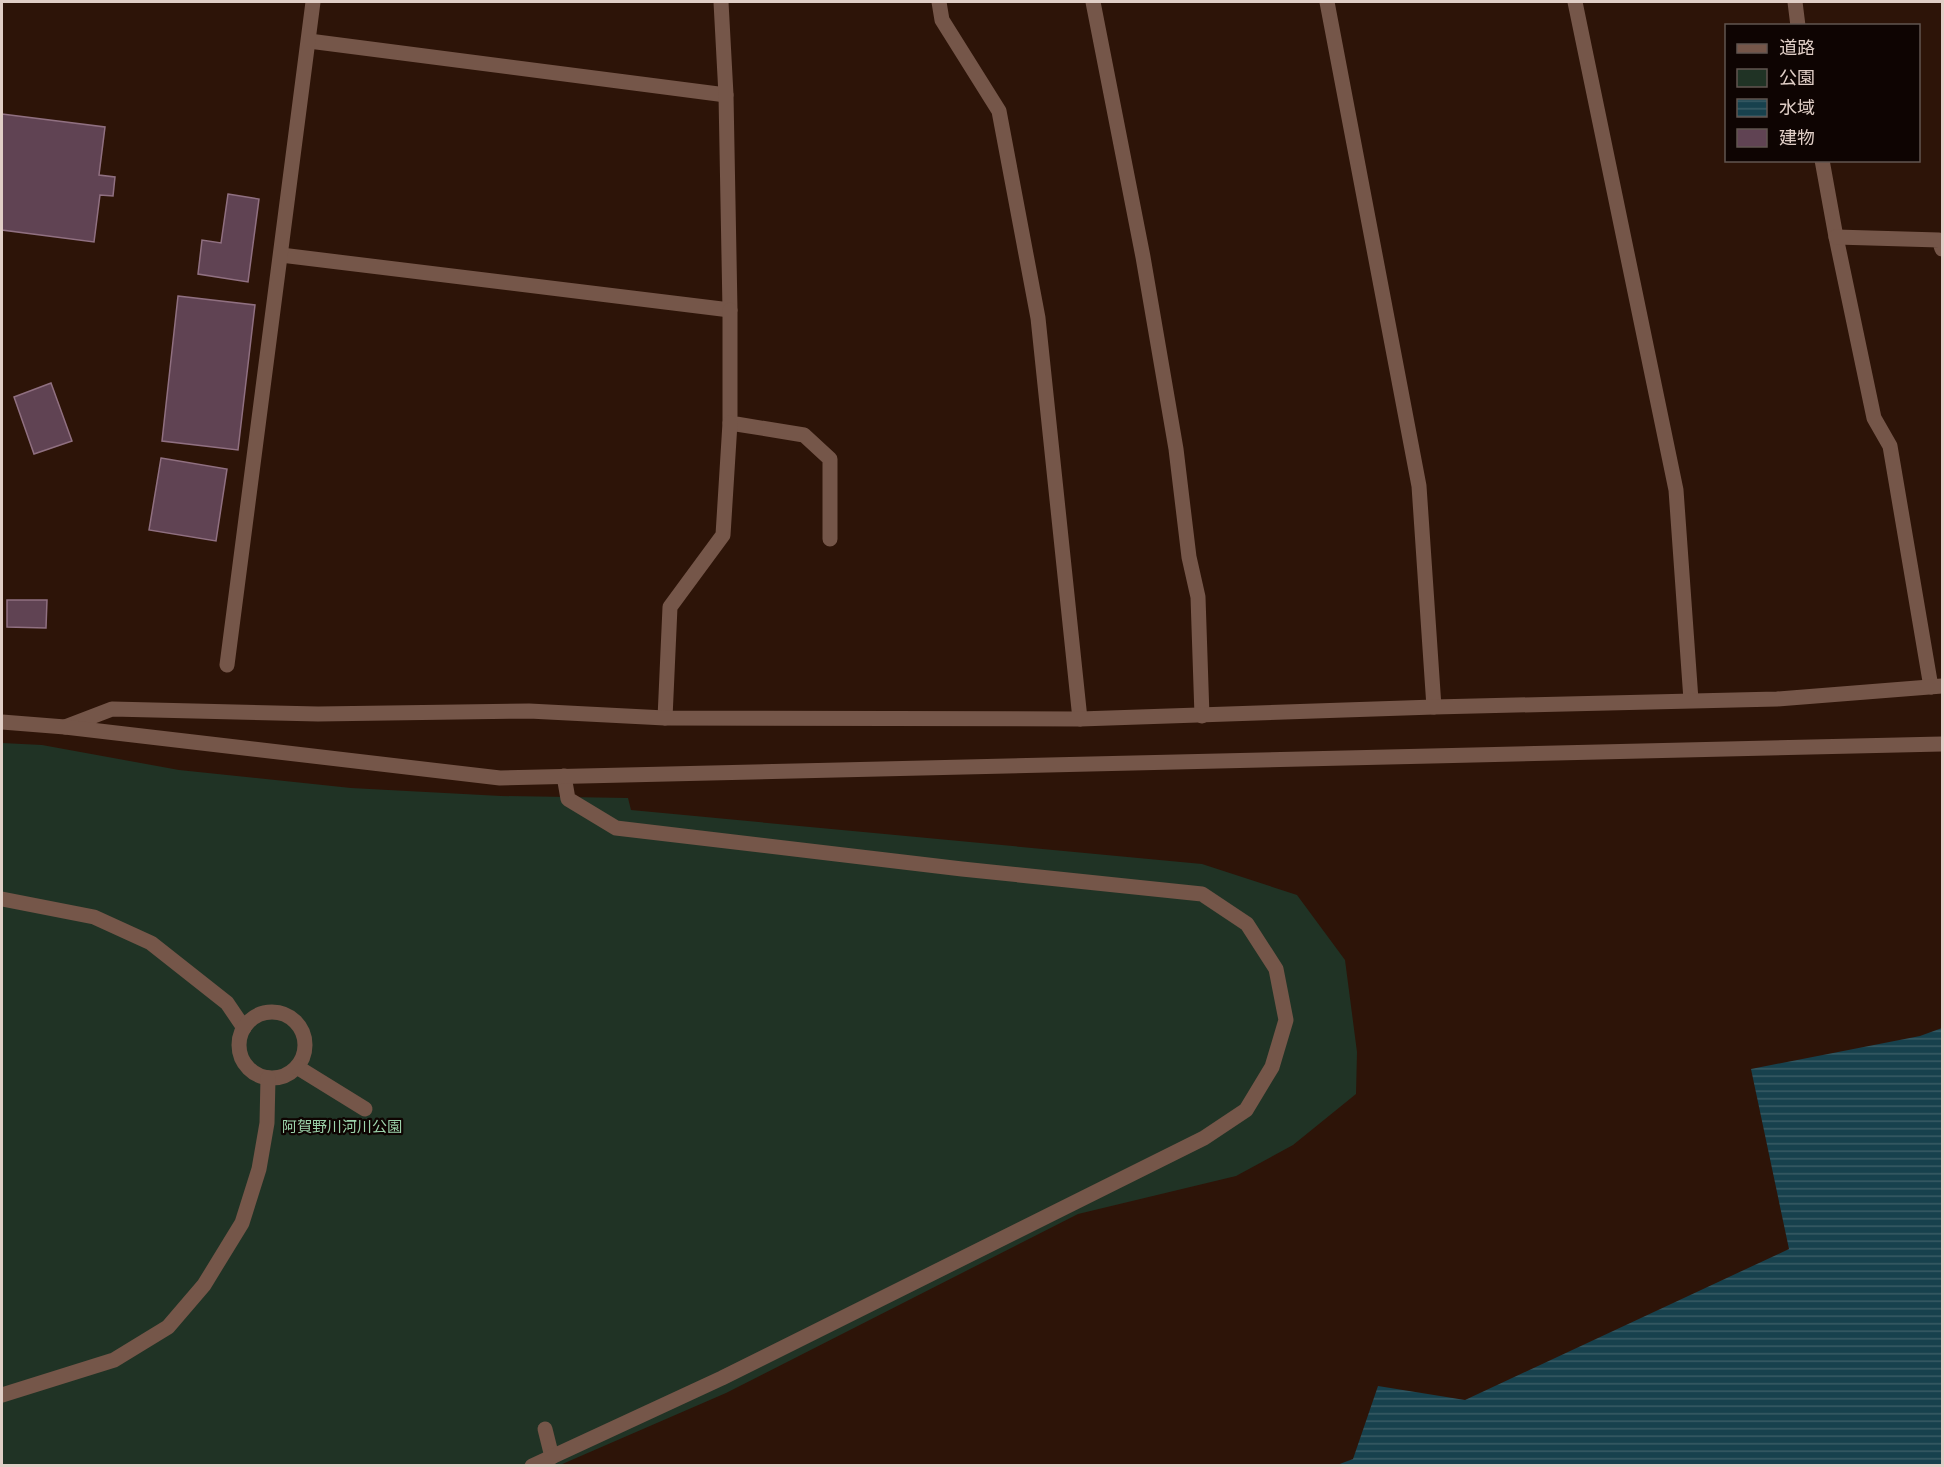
<svg xmlns="http://www.w3.org/2000/svg" width="1944" height="1467" viewBox="0 0 1944 1467" font-family="Rubik,'Noto Sans JP',sans-serif">
<style>
.green{fill:#203325}
.water{fill:url(#water-rules)}
.building{fill:#604353;stroke:#907081;stroke-width:1.5}
.lines{fill:none;stroke-linecap:round;stroke-linejoin:round}
.service{stroke:#755649;stroke-width:15}
.minor{stroke:#755649;stroke-width:15}
.tertiary{stroke:#755649;stroke-width:15}
.labels{text-anchor:middle;dominant-baseline:central;stroke-width:4.5;stroke-linejoin:round;paint-order:stroke}
.park-label{font-size:15px;fill:#9cd3ab;stroke:#0e0402}
</style>
<defs>
<pattern id="water-rules" width="6" height="5" patternUnits="userSpaceOnUse" patternTransform="scale(1.5)"><rect width="6" height="5" fill="#17414d"/><path d="M0 2.5h6" fill="none" stroke="#385b65"/></pattern>
</defs>
<rect width="100%" height="100%" fill="#2d1408"/>
<!-- green -->
<polygon class="green" points="2,743 42,745 179,770 351,788 501,796 628,798 631,810 1202,864 1297,895 1345,960 1357,1052 1356,1094 1293,1145 1236,1176 1078,1214 726,1393 560,1465 2,1465"/>
<!-- water -->
<polygon class="water" points="1942,1028 1942,1465 1337,1465 1353,1459 1378,1386 1465,1400 1789,1249 1751,1069 1920,1036"/>
<!-- building -->
<g class="building">
<polygon points="2,114 105,127 99,175 115,177 113,196 100,195 94,242 2,230"/>
<polygon points="228,194 259,199 248,282 198,274 202,240 221,243"/>
<polygon points="178,296 255,305 238,450 162,441"/>
<polygon points="51,383 72,441 34,454 14,397"/>
<polygon points="161,458 227,469 216,541 149,530"/>
<polygon points="7,600 47,600 46,628 7,627"/>
</g>
<g class="lines">
<!-- service -->
<g class="service">
<polyline points="1093,2 1143,257 1176,449 1189,557 1198,597 1202,716"/>
<polyline points="2,899 94,917 151,943 227,1003 244,1028"/>
<circle cx="272" cy="1045" r="33"/>
<polyline points="297,1067 365,1109"/>
<polyline points="2,1395 114,1360 168,1327 204,1285 242,1223 259,1169 267,1123 268,1078"/>
<polyline points="545,1429 552,1457"/>
<polyline points="532,1466 722,1378 1204,1138 1246,1110 1272,1067 1286,1020 1276,969 1247,924 1202,894 962,869 616,828 568,799 564,776"/>
</g>
<!-- minor -->
<g class="minor">
<polyline points="939,2 942,20 999,111 1038,318 1080,719"/>
<polyline points="1327,2 1419,486 1434,707"/>
<polyline points="1575,2 1676,490 1691,700"/>
<polyline points="1795,2 1798,26"/>
<polyline points="309,41 726,95"/>
<polyline points="1822,160 1836,237 1874,418 1890,446 1931,687"/>
<polyline points="1836,237 1939,240 1942,249"/>
<polyline points="281,255 730,310 726,95 721,2"/>
<polyline points="730,310 730,423 804,435 830,459 830,539"/>
<polyline points="227,665 313,2"/>
<polyline points="665,718 670,607 723,535 730,423"/>
<polyline points="65,727 112,709 318,714 529,711 665,718 1080,719 1434,707 1777,699 1942,686"/>
</g>
<!-- tertiary -->
<polyline class="tertiary" points="2,722 65,727 500,778 1942,744"/>
</g>
<g class="labels">
<!-- park labels -->
<g class="park-label">
<text x="342" y="1127">阿賀野川河川公園</text>
</g>
</g>
<!-- border -->
<rect width="1944" height="1467" fill="none" stroke="#e0cec6" stroke-width="6"/>
<!-- legend -->
<rect x="1725" y="24" width="195" height="138" fill="#0e0402" stroke="#625550" stroke-width="1.5"/>
<rect x="1737" y="44" width="30" height="9" fill="#755649" stroke="#625550" stroke-width="1.5"/>
<text x="1779" y="54" font-size="18" fill="#e0cec6">道路</text>
<rect x="1737" y="69" width="30" height="18" fill="#203325" stroke="#625550" stroke-width="1.5"/>
<text x="1779" y="84" font-size="18" fill="#e0cec6">公園</text>
<rect x="1737" y="99" width="30" height="18" fill="url(#water-rules)" stroke="#625550" stroke-width="1.5"/>
<text x="1779" y="114" font-size="18" fill="#e0cec6">水域</text>
<rect x="1737" y="129" width="30" height="18" fill="#604353" stroke="#625550" stroke-width="1.5"/>
<text x="1779" y="144" font-size="18" fill="#e0cec6">建物</text>
</svg>
